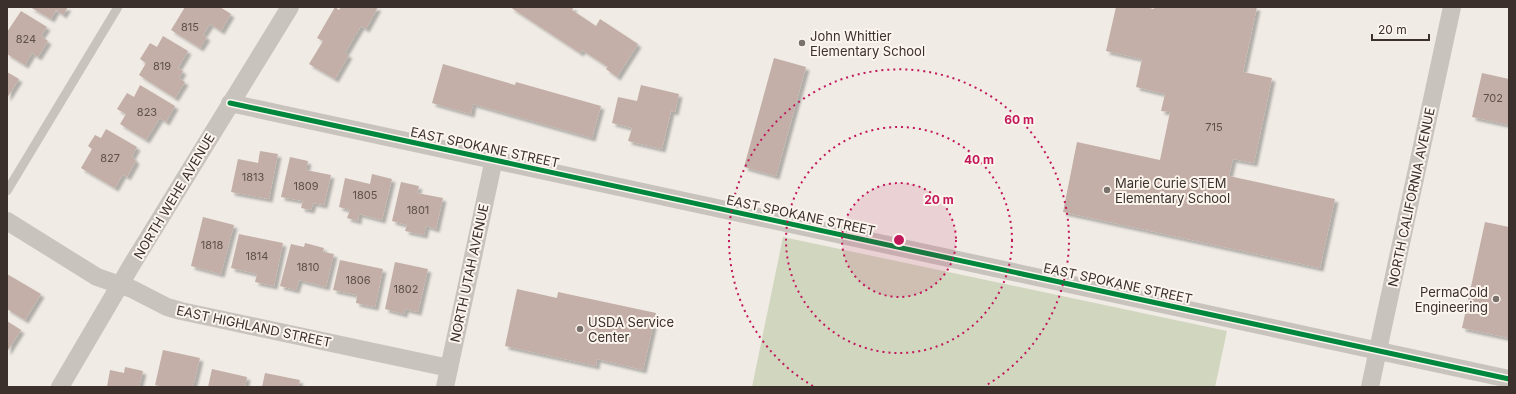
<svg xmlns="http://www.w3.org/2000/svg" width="1516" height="394" viewBox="0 0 1516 394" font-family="Inter,sans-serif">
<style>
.green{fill:#d1d6bf}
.building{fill:#c3afa7;filter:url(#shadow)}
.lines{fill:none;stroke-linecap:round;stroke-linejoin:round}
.service{stroke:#c9c3be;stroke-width:9}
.minor{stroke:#c9c3be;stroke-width:18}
.cycleway-casing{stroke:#fbf5ee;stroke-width:8}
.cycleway{stroke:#00873e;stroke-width:5}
.ring{fill:none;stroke:#c2185b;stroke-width:2;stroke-dasharray:2 4}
.poi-dot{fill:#7a716c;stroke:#fbf5ee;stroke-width:1.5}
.labels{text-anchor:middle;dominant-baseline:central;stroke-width:4;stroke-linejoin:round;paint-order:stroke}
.number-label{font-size:11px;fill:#5d504a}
.poi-label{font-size:13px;fill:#3b302b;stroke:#fbf5ee;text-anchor:start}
.street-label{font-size:13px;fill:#3b302b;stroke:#fbf5ee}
.centre{fill:#c2185b;stroke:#fbf5ee;stroke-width:2}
.ring-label{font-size:12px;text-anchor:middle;font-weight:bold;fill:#c2185b;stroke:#fbf5ee;stroke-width:4;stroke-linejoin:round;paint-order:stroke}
</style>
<defs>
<filter id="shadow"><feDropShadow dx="3.5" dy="3.5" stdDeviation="1" flood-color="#0004"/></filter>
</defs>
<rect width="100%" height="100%" fill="#f0ebe5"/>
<!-- green -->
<polygon class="green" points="783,237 1227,331 1215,387 752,387"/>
<!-- building -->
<g class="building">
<polygon points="30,7 68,7 63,15 56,10 51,19"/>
<polygon points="185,7 220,7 231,14 221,31 210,24 203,35 207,37 200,48 171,30"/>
<polygon points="335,7 339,10 341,7 378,7 366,29 361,26 345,53 349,55 335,79 309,64 323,41 317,38"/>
<polygon points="510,7 574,7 572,10 596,26 600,19 638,44 617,77 606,69 608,67 582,50 580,53"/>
<polygon points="1116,7 1145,7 1154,9 1154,7 1257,7 1243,72 1272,78 1254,163 1233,159 1229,176 1335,199 1320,268 1063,212 1077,142 1160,160 1170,112 1161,111 1165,94 1136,87 1142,59 1106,51"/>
<polygon points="21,11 47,27 41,36 48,41 38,57 32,53 25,65 7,54 7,32"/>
<polygon points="163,36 188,51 178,68 183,71 179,78 185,82 175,98 139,75 146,63 140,59 150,43 157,47"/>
<polygon points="774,58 806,67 776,176 744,167"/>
<polygon points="443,64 515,85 516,82 601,106 592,138 473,104 471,114 432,103"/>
<polygon points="7,72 19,79 7,98"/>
<polygon points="1482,73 1509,79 1509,125 1472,117"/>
<polygon points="140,85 175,106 166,122 160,118 146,140 120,124 126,114 117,109 127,93 134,97"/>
<polygon points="641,85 679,94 675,112 671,111 662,149 628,141 632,128 612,123 618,97 637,101"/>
<polygon points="106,129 137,147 132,156 136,161 127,177 123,174 115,188 81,168 92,149 88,146 95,135 101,138"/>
<polygon points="260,151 278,154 269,199 231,192 238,159 258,163"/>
<polygon points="290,157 308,161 306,170 331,175 324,205 313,203 311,210 301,208 303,201 281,197"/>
<polygon points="372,174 392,179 382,220 359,214 358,221 347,218 350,210 339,207 345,178 370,184"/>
<polygon points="401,182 419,186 417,193 443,198 436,229 426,226 424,235 405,231 407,225 392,221"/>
<polygon points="203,217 234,225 221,274 191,266"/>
<polygon points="1485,222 1509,227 1509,338 1462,328"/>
<polygon points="239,234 283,243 274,286 255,282 257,274 231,268"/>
<polygon points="305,243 324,248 323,252 334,254 326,287 299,280 296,290 280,286 291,244 304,247"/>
<polygon points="340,260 383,269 375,307 356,303 357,295 333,290"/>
<polygon points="395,262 428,269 418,312 405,309 404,314 385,309"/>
<polygon points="7,274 41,294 25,320 7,309"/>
<polygon points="517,289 557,298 558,292 656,313 643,370 597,359 596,366 505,346"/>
<polygon points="7,321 21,330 7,352"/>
<polygon points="163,350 200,358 193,387 164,387 155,385"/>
<polygon points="125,367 143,371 139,387 107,387 110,370 124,373"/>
<polygon points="212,369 247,377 245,387 208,387"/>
<polygon points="265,373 300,380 298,387 262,387"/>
</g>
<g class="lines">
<!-- service -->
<polyline class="service" points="7,191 118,7"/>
<!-- minor -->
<g class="minor">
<polyline points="230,103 1509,379"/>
<polyline points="7,221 97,277 132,289 167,307 181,311 449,368"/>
<polyline points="60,387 131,266 290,7"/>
<polyline points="445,387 494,159"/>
<polyline points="1370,387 1452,7"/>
</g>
<!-- cycleway casing -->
<g class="cycleway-casing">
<polyline id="cycleway" points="230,103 1509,379"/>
</g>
<!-- cycleway -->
<use href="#cycleway" class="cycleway"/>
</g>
<!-- distance rings -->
<circle cx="899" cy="240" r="57" fill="#c2185b" fill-opacity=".12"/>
<g class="ring">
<circle cx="899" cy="240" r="57"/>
<circle cx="899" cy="240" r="113"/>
<path d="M813 386A170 170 0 1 1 985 386"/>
</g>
<!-- markers -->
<g class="poi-dot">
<circle cx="802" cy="43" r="4"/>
<circle cx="1107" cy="190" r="4"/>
<circle cx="1496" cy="299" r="4"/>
<circle cx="580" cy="329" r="4"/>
</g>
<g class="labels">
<!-- number labels -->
<g class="number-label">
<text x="190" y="27">815</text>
<text x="26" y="39">824</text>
<text x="162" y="66">819</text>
<text x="1493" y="98">702</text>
<text x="147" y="112">823</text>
<text x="1214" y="127">715</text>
<text x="110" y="158">827</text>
<text x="253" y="177">1813</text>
<text x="306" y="186">1809</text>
<text x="365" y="195">1805</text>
<text x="418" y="210">1801</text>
<text x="212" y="245">1818</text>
<text x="257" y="256">1814</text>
<text x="308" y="267">1810</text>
<text x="358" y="280">1806</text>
<text x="406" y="289">1802</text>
</g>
<!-- poi labels -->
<g class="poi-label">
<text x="810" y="36">John Whittier<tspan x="810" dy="15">Elementary School</tspan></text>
<text x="1115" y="183">Marie Curie STEM<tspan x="1115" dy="15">Elementary School</tspan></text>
<text x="1488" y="292" text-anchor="end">PermaCold<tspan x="1488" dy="15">Engineering</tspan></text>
<text x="588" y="322">USDA Service<tspan x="588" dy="15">Center</tspan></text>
</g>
<!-- street labels -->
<g class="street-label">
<text transform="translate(485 147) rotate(12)">EAST SPOKANE STREET</text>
<text transform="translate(174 196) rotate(-59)">NORTH WEHE AVENUE</text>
<text transform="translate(1411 197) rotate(-78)">NORTH CALIFORNIA AVENUE</text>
<text transform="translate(801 215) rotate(12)">EAST SPOKANE STREET</text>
<text transform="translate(469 273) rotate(-78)">NORTH UTAH AVENUE</text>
<text transform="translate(1118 283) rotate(12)">EAST SPOKANE STREET</text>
<text transform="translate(254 326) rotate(12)">EAST HIGHLAND STREET</text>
</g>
</g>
<circle cx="899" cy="240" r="6" class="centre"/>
<g class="ring-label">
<text x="1019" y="124">60 m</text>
<text x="979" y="164">40 m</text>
<text x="939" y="204">20 m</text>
</g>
<!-- border -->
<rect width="1516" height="394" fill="none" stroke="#3b302b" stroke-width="16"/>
<!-- scale -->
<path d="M1372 34v6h57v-6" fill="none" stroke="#3b302b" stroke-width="2"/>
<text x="1378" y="34" font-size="12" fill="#3b302b" stroke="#fbf5ee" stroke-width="3" paint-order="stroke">20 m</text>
</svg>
